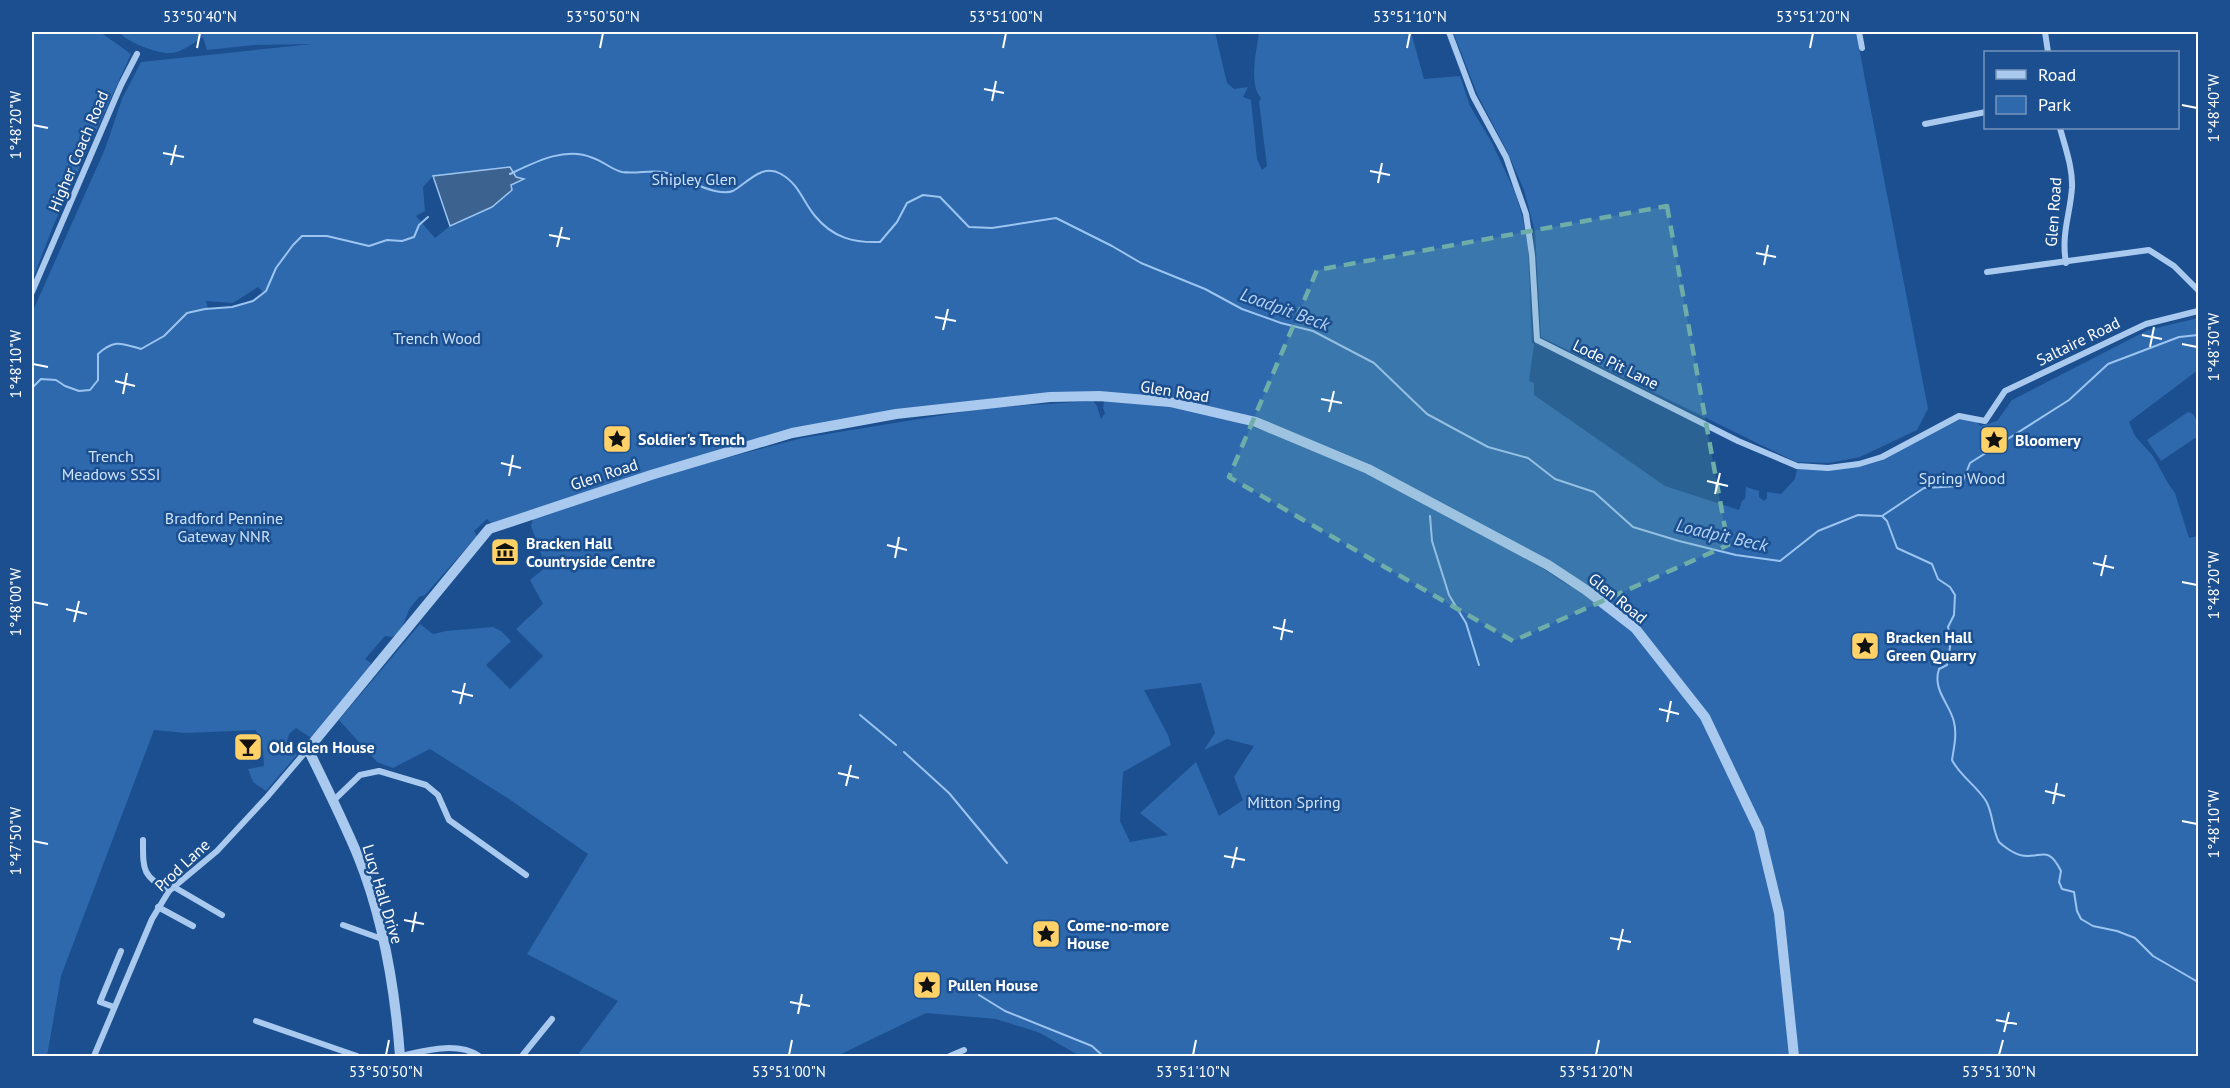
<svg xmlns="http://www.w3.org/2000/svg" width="2230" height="1088" viewBox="0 0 2230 1088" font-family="'PT Sans',sans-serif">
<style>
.green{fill:#2e69ad;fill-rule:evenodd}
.water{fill:#3c6290;stroke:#9cc4f0;stroke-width:1.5}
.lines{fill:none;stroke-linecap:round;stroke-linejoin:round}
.stream{stroke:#9cc4f0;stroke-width:2}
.minor{stroke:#a9c9ee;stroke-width:6}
.tertiary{stroke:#a9c9ee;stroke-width:10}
.marked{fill:#6fada8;fill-opacity:0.2;stroke:#6fada8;stroke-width:4.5;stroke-dasharray:12 8;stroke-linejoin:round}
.ticks{fill:none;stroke:#fff;stroke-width:2}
.labels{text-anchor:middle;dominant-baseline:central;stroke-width:5;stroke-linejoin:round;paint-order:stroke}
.street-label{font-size:16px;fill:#fff;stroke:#1b4f8f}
.park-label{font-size:16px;fill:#cfe3fa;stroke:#1b4f8f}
.poi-label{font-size:16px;font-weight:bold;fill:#fff;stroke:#1b4f8f;text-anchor:start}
.water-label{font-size:18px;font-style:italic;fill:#b5d3f5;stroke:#1b4f8f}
.neatline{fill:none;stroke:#fff;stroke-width:2}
.ticks-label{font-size:15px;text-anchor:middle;fill:#fff}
</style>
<rect width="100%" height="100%" fill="#1b4f8f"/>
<!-- green -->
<g class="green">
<polygon points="32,32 100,32 131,54 54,224 32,281"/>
<path d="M119,32H1215L1227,83L1234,89L1248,87L1243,97L1251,100L1257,159L1262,170L1267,166L1259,102L1261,98C1248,85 1257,48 1259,32H1411L1424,79L1460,76L1470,106L1491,141L1515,192L1523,219L1528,246L1532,343L1534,344L1529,381L1534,383V395L1665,486L1739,510L1742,501L1745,499L1746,487L1759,491V497L1764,501L1767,498V492L1781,494L1795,479L1797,469H1839L1869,464L1956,420C1966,419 1975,416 1980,426L1997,421L2012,400L2148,330L2198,318V370L2129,422L2135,436L2153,456L2169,485L2175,493L2189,538L2198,536V1056H1080L1040,1033L996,1019L926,1013L837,1056H577L618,1001L527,954L588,854L509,799L430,749L393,768L377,762L339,720L420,624L433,634L446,631L493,627L501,631L511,641L486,665L510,689L543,656L516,629L543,604L530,580L546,567L531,526L533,518L662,475L802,438L987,408L1093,401L1097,406L1101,419L1105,413L1103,408L1104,401C1230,402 1358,464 1466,524C1490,538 1514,551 1537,565C1549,572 1560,581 1572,587L1540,557L1251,418L1118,394L897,412L653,470L492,524L487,519L474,531L477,536L425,595L419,597L410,608L400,632L392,637L385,636L365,659L371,663L369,670L313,739L296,728L289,734L285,747L290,754L294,752L297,755L266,791L253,782L248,769L264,766L263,750L256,730L186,733L154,730L61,976L47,1056H32V313L105,149L122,99L141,62L312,44L254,45L207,50L203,37C195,42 186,49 177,52C163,57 128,43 119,32ZM433,176L492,207L450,226L435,238L416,216L425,211L423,187ZM258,287L264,293C247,305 229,309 208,309L206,301L233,303ZM1201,683L1215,733L1204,750L1227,739L1254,746L1234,777L1243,800L1219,816L1196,762L1140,813L1168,835L1130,842L1120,821L1123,772L1171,745L1168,735L1144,690Z"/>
<polygon points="1453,32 1856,32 1928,409 1917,430 1860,457 1829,463 1796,462 1541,337 1535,232 1524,190 1507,151 1478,96"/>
<polygon points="2188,412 2193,414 2198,423 2198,436 2161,461 2147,440"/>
</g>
<!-- water -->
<polygon class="water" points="510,167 516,177 524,179 511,185 512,190 492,207 450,226 433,176"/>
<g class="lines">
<!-- stream -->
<g class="stream">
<path d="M510,174C535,162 565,146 593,158C603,161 612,170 622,172C635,174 650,170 663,172C681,176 697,187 715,191C720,192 728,193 733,191C747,183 762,163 781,174C799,184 803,202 815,216C833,238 854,243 880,242L897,222L907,203L923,195L940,197L969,227L992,228L1056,218L1112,246L1141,263L1205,289L1242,309L1281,323L1313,331L1374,363L1427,414L1488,447L1528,458L1555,479L1594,492L1633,527L1679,541L1736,555L1780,561L1818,531L1858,515L1882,516L1924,488L1961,486L1970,463L2069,400L2108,364L2179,337L2198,335"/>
<path d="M32,388L41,379L56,380L65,386L79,391L90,390L98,380V354C114,339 121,343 141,349L164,336L187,313L205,309L232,307L253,301L266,291L276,268L293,245L302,236H327L369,246L387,240L402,241L414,237L419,225L428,217"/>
<polyline points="1430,516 1432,541 1449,595 1466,623 1479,665"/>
<path d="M1882,516L1887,521L1897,548L1932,564L1938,579L1950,587L1955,595L1954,615L1948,627L1951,641L1947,665L1939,669C1932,690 1950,704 1954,722C1957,735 1954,747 1952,760C1960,776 1976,785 1986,801C1993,813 1992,829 1999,842C2003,846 2013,853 2020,855C2041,860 2047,843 2061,871L2059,882L2062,889L2074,892L2077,911L2081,919L2093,926L2117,931L2135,938L2153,956L2198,982"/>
<polyline points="860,715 896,745"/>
<polyline points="904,752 949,793 1007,863"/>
<polyline points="979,995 1005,1011 1092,1046 1103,1056"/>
</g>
<!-- minor -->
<g class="minor">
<polyline points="1449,32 1473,96 1506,157 1526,214 1532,255 1537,340 1738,441 1797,466 1828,468 1859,464 1882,457 1959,416 1985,421 2005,391 2146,324 2198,311"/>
<polyline points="1859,32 1862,48"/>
<polyline points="2045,32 2048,52"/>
<polyline points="1925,124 1986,112"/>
<path d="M2060,128C2065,147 2073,168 2072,188C2070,215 2061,234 2066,263"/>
<polyline points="1987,272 2149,250 2174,266 2198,290"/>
<polyline points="32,292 121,85 137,54"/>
<polyline points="333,801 360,775 379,771 426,785 438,795 449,820 526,875"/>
<path d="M143,840C143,870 142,876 169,891"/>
<polyline points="174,887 222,915"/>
<polyline points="158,907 193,926"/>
<polyline points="343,925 382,939"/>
<polyline points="114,1007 100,1002 121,951"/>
<polyline points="256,1021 357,1056"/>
<polyline points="94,1056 152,919 169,891 217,851 267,797 308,749"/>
<path d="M400,1056C424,1051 457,1041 479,1056"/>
<polyline points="522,1056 552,1019"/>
<polyline points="950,1056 964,1050"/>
</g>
<!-- tertiary -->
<path class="tertiary" d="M400,1056C395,989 384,920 358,856C343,820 325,784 308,749L489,529L651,475L792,433L896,414L1050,397L1099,396L1170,402L1256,422L1368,469L1548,565L1586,590L1635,628L1705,717L1759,830L1779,913L1794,1056"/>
</g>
<!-- marked area -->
<path class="marked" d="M1667,206L1728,545L1513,641L1229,477L1317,270Z"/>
<!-- ticks -->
<path class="ticks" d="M197,48L200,33M600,48L603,33M1003,48L1006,33M1407,48L1410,33M1810,48L1813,33M984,89L1004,93M992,101L996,81M2182,105L2197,108M33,125L48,128M163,153L184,157M171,165L176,145M1370,171L1390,175M1378,183L1382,163M549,235L570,239M557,247L562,227M1756,253L1776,257M1764,265L1768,245M935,317L956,321M943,330L948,309M2142,335L2162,339M2182,344L2197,347M2150,347L2154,327M33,364L48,367M115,381L135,386M123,394L127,373M1321,399L1342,403M1329,412L1334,391M501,463L521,468M509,476L513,455M1707,481L1728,486M1715,494L1720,473M887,545L907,550M895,558L899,537M2093,563L2114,568M2101,576L2106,555M2182,582L2197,585M33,602L48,605M66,609L87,614M74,622L79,601M1273,627L1293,632M1281,640L1285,619M452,691L473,696M460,704L465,683M1659,709L1679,714M1667,722L1671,701M838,773L859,778M846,786L851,765M2045,791L2065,796M2053,804L2057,783M2182,821L2197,824M33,841L48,844M1224,856L1245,860M1232,868L1237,847M404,920L424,924M412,932L416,912M1610,938L1631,942M1618,950L1623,929M790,1002L810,1006M798,1014L802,994M1996,1020L2017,1024M2004,1032L2009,1012M386,1055L389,1040M789,1055L792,1040M1193,1055L1196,1040M1596,1055L1599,1040M1999,1055L2003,1040"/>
<!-- icons -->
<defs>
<g id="sight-square" transform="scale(1.5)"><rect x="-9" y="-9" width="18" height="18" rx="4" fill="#ffd166" stroke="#1b4f8f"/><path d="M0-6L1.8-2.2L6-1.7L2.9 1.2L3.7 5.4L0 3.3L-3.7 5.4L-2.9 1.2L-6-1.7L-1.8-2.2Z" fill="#111"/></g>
<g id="museum-square" transform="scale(1.5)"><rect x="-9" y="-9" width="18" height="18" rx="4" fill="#ffd166" stroke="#1b4f8f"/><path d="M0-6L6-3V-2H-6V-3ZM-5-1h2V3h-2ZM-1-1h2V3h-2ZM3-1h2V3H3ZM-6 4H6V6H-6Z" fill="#111"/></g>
<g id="bar-square" transform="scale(1.5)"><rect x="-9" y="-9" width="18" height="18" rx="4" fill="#ffd166" stroke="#1b4f8f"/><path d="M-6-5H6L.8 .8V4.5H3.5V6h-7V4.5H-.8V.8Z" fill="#111"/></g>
</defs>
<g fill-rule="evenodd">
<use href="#sight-square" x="617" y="439"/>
<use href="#sight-square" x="1994" y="440"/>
<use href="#museum-square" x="505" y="552"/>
<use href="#sight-square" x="1865" y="646"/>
<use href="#bar-square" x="248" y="747"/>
<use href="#sight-square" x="1046" y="934"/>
<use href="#sight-square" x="927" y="985"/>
</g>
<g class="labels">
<!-- street labels -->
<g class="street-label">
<text transform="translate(78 151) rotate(-67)">Higher Coach Road</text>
<text transform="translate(2053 212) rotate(-86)">Glen Road</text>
<text transform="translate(2078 341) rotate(-26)">Saltaire Road</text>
<text transform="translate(1616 364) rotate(26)">Lode Pit Lane</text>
<text transform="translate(1175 391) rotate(9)">Glen Road</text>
<text transform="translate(604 474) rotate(-18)">Glen Road</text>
<text transform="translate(1618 598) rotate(39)">Glen Road</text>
<text transform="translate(182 865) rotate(-43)">Prod Lane</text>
<text transform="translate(383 894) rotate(73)">Lucy Hall Drive</text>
</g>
<!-- park labels -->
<g class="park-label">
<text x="694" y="179">Shipley Glen</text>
<text x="437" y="338">Trench Wood</text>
<text x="111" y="456">Trench<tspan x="111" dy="18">Meadows SSSI</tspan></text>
<text x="1962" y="478">Spring Wood</text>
<text x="224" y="518">Bradford Pennine<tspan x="224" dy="18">Gateway NNR</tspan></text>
<text x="1294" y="802">Mitton Spring</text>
</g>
<!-- poi labels -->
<g class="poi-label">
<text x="638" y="439">Soldier's Trench</text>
<text x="2015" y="440">Bloomery</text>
<text x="526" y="543">Bracken Hall<tspan x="526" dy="18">Countryside Centre</tspan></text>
<text x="1886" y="637">Bracken Hall<tspan x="1886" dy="18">Green Quarry</tspan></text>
<text x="269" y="747">Old Glen House</text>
<text x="1067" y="925">Come-no-more<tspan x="1067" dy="18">House</tspan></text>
<text x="948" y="985">Pullen House</text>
</g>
<!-- water labels -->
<g class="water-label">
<text transform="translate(1285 309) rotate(20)">Loadpit Beck</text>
<text transform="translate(1722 535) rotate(13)">Loadpit Beck</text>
</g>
</g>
<!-- border -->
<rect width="2230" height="1088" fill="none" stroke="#1b4f8f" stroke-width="66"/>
<!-- legend -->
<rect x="1984" y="51" width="195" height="78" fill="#1b4f8f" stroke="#7695bc" stroke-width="1.5"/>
<rect x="1996" y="70" width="30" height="9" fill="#a9c9ee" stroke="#7695bc" stroke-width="1.5"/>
<text x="2038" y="81" font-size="18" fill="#ffffff">Road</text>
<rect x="1996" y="96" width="30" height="18" fill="#2e69ad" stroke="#7695bc" stroke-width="1.5"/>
<text x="2038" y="111" font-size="18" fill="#ffffff">Park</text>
<rect x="33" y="33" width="2164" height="1022" class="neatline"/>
<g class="ticks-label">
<text x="200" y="22">53°50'40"N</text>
<text x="603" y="22">53°50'50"N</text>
<text x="1006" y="22">53°51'00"N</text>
<text x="1410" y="22">53°51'10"N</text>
<text x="1813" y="22">53°51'20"N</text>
<text transform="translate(2214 108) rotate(-90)" y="5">1°48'40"W</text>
<text transform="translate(16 125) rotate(-90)" y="5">1°48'20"W</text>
<text transform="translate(2214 347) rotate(-90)" y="5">1°48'30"W</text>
<text transform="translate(16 364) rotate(-90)" y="5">1°48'10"W</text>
<text transform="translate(2214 585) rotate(-90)" y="5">1°48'20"W</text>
<text transform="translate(16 602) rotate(-90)" y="5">1°48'00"W</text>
<text transform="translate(2214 824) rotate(-90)" y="5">1°48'10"W</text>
<text transform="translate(16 841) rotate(-90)" y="5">1°47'50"W</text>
<text x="386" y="1077">53°50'50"N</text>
<text x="789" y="1077">53°51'00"N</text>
<text x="1193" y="1077">53°51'10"N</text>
<text x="1596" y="1077">53°51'20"N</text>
<text x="1999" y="1077">53°51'30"N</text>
</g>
</svg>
